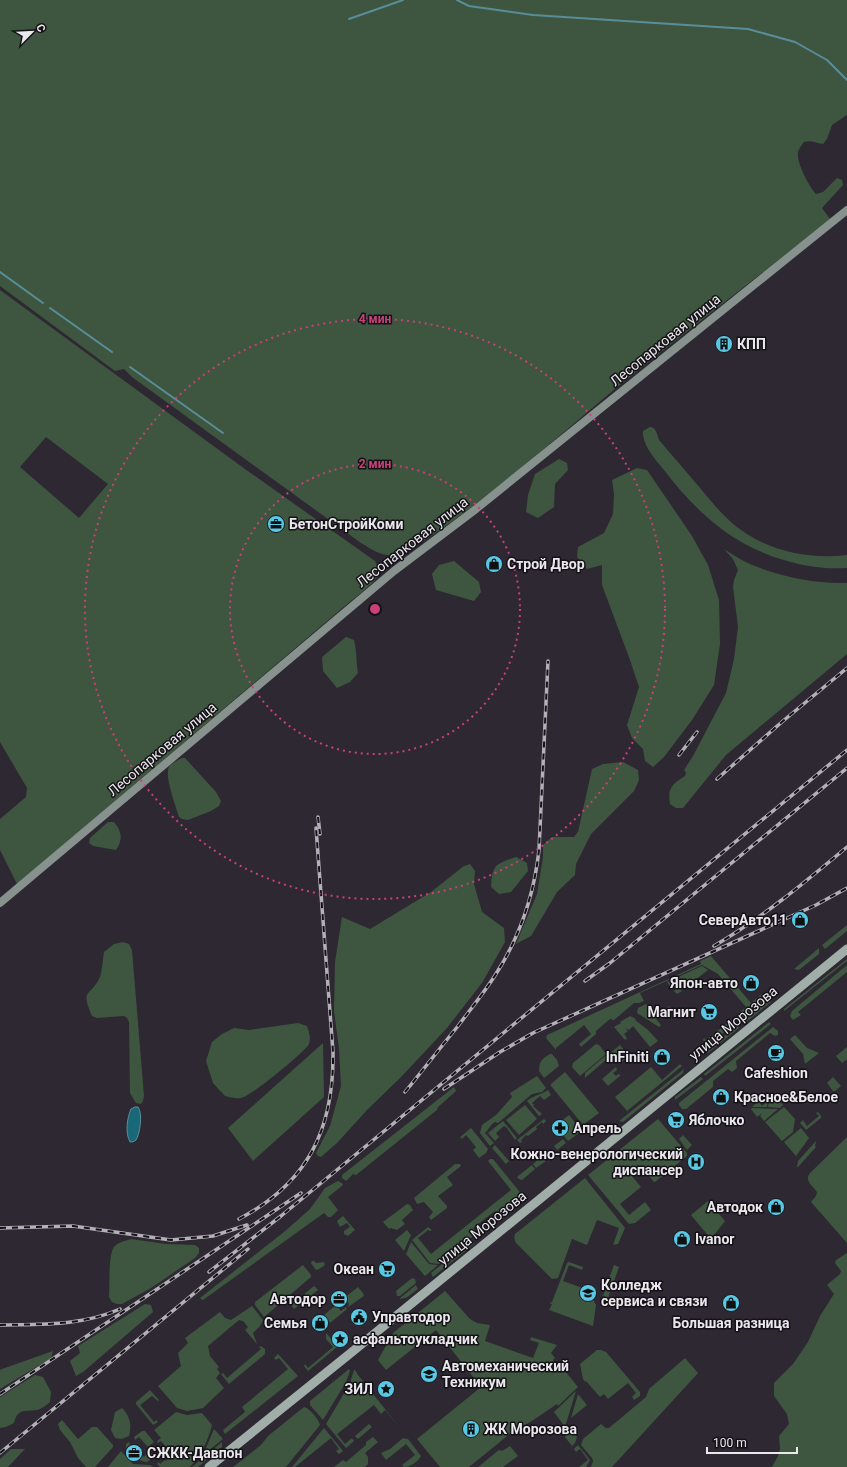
<svg xmlns="http://www.w3.org/2000/svg" width="847" height="1467" viewBox="0 0 847 1467" font-family="Roboto,sans-serif">
<style>
.green{fill:#3e563f;fill-rule:evenodd}
.water{fill:#1a6877;stroke:#588e9a}
.lines{fill:none;stroke-linecap:round;stroke-linejoin:round}
.stream{stroke:#588e9a;stroke-width:2}
.secondary{stroke:#87918d;stroke-width:8}
.primary{stroke:#a0ada8;stroke-width:9}
.rail-casing{stroke:#b3b0b7;stroke-width:3.5}
.rail{stroke:#141216;stroke-width:2;stroke-dasharray:6;stroke-linecap:butt}
.ring{fill:none;stroke:#ca4178;stroke-width:2;stroke-dasharray:2 4}
.labels{text-anchor:middle;dominant-baseline:central;stroke-width:3;stroke-linejoin:round;paint-order:stroke}
.street-label{font-size:14px;fill:#eae7ed;stroke:#141216}
.poi-label{font-size:14px;font-weight:bold;fill:#eae7ed;stroke:#141216;text-anchor:start}
.centre{fill:#ca4178;stroke:#141216;stroke-width:2}
.ring-label{font-size:12px;text-anchor:middle;font-weight:bold;fill:#ca4178;stroke:#141216;stroke-width:3;stroke-linejoin:round;paint-order:stroke}
</style>
<rect width="100%" height="100%" fill="#2d2832"/>
<!-- green -->
<g class="green">
<path d="M0,0H847V115L832,125L827,139L823,144C816,143 811,140 804,142C801,146 797,151 798,156C798,165 810,188 816,194L823,192L837,178L842,180L843,185L822,208L830,219C759,276 687,331 616,388C557,437 500,489 437,532C426,539 407,554 395,555C382,557 371,549 361,543L132,377L124,369L115,371L0,286Z"/>
<path d="M0,290L245,469L375,561C377,565 380,569 379,573C377,582 353,599 346,605L17,884L0,850V819L26,797L27,788L0,742ZM46,437L108,484L79,518L20,467Z"/>
<path d="M650,427C656,427 657,434 659,440C673,456 687,473 701,489C714,505 729,523 747,534C777,553 812,559 847,555V568C804,571 753,554 719,527C698,511 680,491 664,470C655,459 642,445 643,431Z"/>
<polygon points="559,459 567,463 568,470 555,484 554,507 538,518 526,512 528,495 535,474"/>
<polygon points="637,468 647,470 692,536 708,565 719,600 720,644 714,685 692,720 664,757 653,767 645,761 643,749 632,738 627,725 639,687 630,660 602,585 602,565 587,569 577,557 578,547 604,533 613,514 614,494 612,480"/>
<path d="M724,549C732,554 741,560 750,564C780,577 815,584 847,583V654L726,755L683,808H676L670,804C667,787 673,784 685,776L686,773L684,770L693,756L726,693L734,659L738,627L733,587L734,580L738,570L733,559Z"/>
<polygon points="454,561 479,582 481,592 474,601 436,590 432,574 439,565"/>
<path d="M346,637L354,640C357,652 356,662 358,673L350,682L337,688L323,671L322,657Z"/>
<path d="M182,758H185L216,792L221,801L219,806L211,811L188,820L182,819L179,817C176,806 164,776 169,767C172,763 178,760 182,758Z"/>
<polygon points="623,762 638,770 639,780 634,791 591,834 576,864 575,875 557,892 531,936 516,944 537,894 543,857 543,845 552,837 574,837 578,832 592,769 603,764"/>
<path d="M108,822H114C122,831 123,840 116,850L93,846L89,843L90,838Z"/>
<path d="M516,857L527,863L528,871L511,892L499,894L491,887C492,865 495,864 516,857Z"/>
<polygon points="470,864 475,871 474,884 482,912 504,928 505,942 482,983 447,1028 401,1077 367,1110 337,1143 321,1157 318,1156 316,1153 330,1126 341,1086 339,1049 334,1011 335,962 342,917 370,929 431,892 464,866"/>
<polygon points="847,925 847,931 825,949 822,945"/>
<path d="M123,942L129,944L132,950L144,1096L143,1101L141,1104L136,1103L130,1093L129,1022L127,1018L124,1016L97,1018L92,1016C80,988 90,998 100,977C102,971 103,958 104,952L114,944Z"/>
<polygon points="819,948 819,954 799,970 794,969"/>
<polygon points="711,956 751,1003 762,994 764,994 766,997 766,998 740,1020 737,1017 738,1014 746,1007 718,974 702,965 640,993 644,1001 639,1003 634,1003 614,1020 610,1019 596,1031 596,1034 581,1047 579,1044 591,1034 584,1025 556,1048 556,1050 546,1038 547,1035 701,964 700,961"/>
<polygon points="847,959 847,961 784,1011 784,1009"/>
<polygon points="847,965 847,972 798,1012 801,1015 793,1020 790,1016 792,1011"/>
<polygon points="702,966 708,970 682,990 678,985 676,978"/>
<polygon points="675,978 677,985 682,991 677,994 674,991 676,989 673,986 671,988 667,982"/>
<polygon points="769,1000 771,1002 745,1023 741,1022"/>
<polygon points="646,1004 657,1016 669,1006 672,1008 666,1013 664,1012 656,1019 661,1025 659,1027 637,1013 638,1008"/>
<polygon points="630,1016 636,1019 629,1025 635,1020 648,1030 658,1041 650,1047 633,1026 629,1030 625,1028 628,1031 624,1034 627,1038 625,1040 614,1027 621,1023 620,1022"/>
<polygon points="731,1020 734,1020 736,1022 708,1046 703,1040 704,1038 706,1040"/>
<polygon points="769,1022 771,1024 705,1076 704,1074"/>
<path d="M298,1023L307,1026C309,1032 311,1037 309,1044C305,1052 250,1097 241,1098C236,1099 230,1097 225,1096L213,1083L206,1061L212,1042L222,1034L234,1028L249,1030Z"/>
<polygon points="738,1025 739,1028 708,1053 705,1052"/>
<polygon points="773,1027 778,1031 778,1035 775,1036 770,1033 736,1061 737,1068 732,1072 728,1069 713,1081 713,1087 686,1109 682,1109 679,1105 679,1103"/>
<polygon points="795,1035 807,1048 819,1053 805,1064 803,1054 790,1039"/>
<polygon points="323,1043 324,1097 253,1161 228,1128"/>
<polygon points="596,1044 599,1045 606,1054 580,1076 572,1067 573,1063"/>
<polygon points="620,1045 629,1056 619,1064 610,1053"/>
<polygon points="847,1047 847,1059 842,1063 836,1056"/>
<path d="M550,1054H552L557,1060L559,1066L544,1078L539,1071C539,1061 542,1059 550,1054Z"/>
<polygon points="605,1056 608,1058 585,1078 585,1073"/>
<polygon points="680,1064 682,1066 627,1111 615,1097 651,1067 662,1080"/>
<polygon points="616,1067 617,1070 613,1073 616,1076 618,1074 621,1075 608,1086 602,1079"/>
<polygon points="684,1069 683,1073 623,1122 619,1121"/>
<polygon points="565,1072 599,1113 583,1125 551,1086 551,1084"/>
<path d="M537,1076L546,1088L542,1092L532,1094L498,1123L495,1122C491,1124 489,1129 485,1133L494,1143L490,1146L480,1133L482,1125L496,1115L512,1097L510,1093Z"/>
<polygon points="701,1077 703,1079 675,1100 675,1097"/>
<polygon points="833,1077 841,1086 835,1091 833,1091 827,1083"/>
<polygon points="454,1087 456,1091 438,1107 437,1110 356,1175 353,1174 346,1181 342,1178 342,1175"/>
<path d="M548,1090L551,1095L544,1100L540,1096L532,1103L534,1105L533,1106L542,1114L539,1116L527,1101C534,1095 541,1095 548,1090Z"/>
<polygon points="774,1095 783,1105 780,1108 768,1107 769,1100"/>
<polygon points="758,1101 762,1106 768,1101 767,1107 752,1107"/>
<polygon points="525,1105 537,1119 519,1135 506,1120"/>
<polygon points="784,1107 795,1119 793,1132 782,1141 765,1122"/>
<polygon points="752,1108 778,1109 764,1121 760,1116 762,1113 757,1117 751,1109"/>
<polygon points="818,1112 821,1116 821,1118 806,1130 800,1123 803,1120 807,1126 819,1116 816,1113"/>
<polygon points="569,1115 580,1129 579,1133 568,1141 560,1131 566,1127 561,1121"/>
<polygon points="544,1119 546,1121 543,1124 542,1122 536,1127 537,1129 528,1136 526,1135 521,1140 522,1142 520,1143 517,1140"/>
<polygon points="658,1119 687,1153 687,1156 655,1182 654,1182 640,1166 638,1165 630,1172 630,1174 641,1187 620,1204 629,1215 645,1202 651,1210 635,1223 629,1224 588,1175"/>
<polygon points="503,1121 517,1138 515,1140 507,1128 504,1126 496,1133 499,1137 495,1141 488,1133"/>
<polygon points="471,1128 488,1149 486,1153 479,1158 473,1150 476,1147 466,1135 462,1139 460,1137"/>
<polygon points="801,1128 809,1138 796,1156 784,1142"/>
<polygon points="683,1135 692,1145 687,1150 679,1139"/>
<path d="M847,1137V1243L811,1202L816,1196L817,1192C813,1186 804,1181 810,1173Z"/>
<polygon points="563,1139 566,1143 557,1150 554,1146"/>
<polygon points="816,1141 815,1146 816,1147 798,1167 797,1167 798,1161"/>
<polygon points="495,1145 509,1161 506,1164 492,1148"/>
<polygon points="542,1156 546,1161 536,1168 533,1164"/>
<polygon points="490,1159 493,1159 523,1196 499,1216 495,1211 473,1228 477,1233 439,1264 430,1263 412,1240 428,1227 432,1230 430,1231 428,1230 418,1238 431,1254 511,1190 488,1161"/>
<polygon points="455,1164 460,1164 461,1166 447,1177 453,1185 438,1196 447,1206 447,1208 431,1220 429,1217 433,1212 424,1202 417,1204 414,1198"/>
<polygon points="532,1165 535,1169 522,1180 519,1179 517,1177"/>
<path d="M585,1178L625,1228L618,1244L613,1245L619,1228L597,1220L587,1245L572,1239L558,1278L552,1279L516,1243C514,1239 514,1238 515,1234Z"/>
<polygon points="338,1181 342,1183 343,1185 328,1197 338,1210 331,1217 328,1217 324,1213 203,1300 201,1299 200,1298 284,1232 310,1209 325,1188"/>
<polygon points="708,1201 725,1221 711,1239 691,1215"/>
<polygon points="407,1204 410,1205 413,1210 402,1220 405,1224 397,1230 391,1228 389,1229 383,1222"/>
<polygon points="343,1216 355,1230 348,1236 344,1234 344,1231 350,1227 347,1223 340,1227 337,1221"/>
<polygon points="407,1230 411,1235 404,1251 395,1240"/>
<path d="M131,1239L166,1244L195,1245L199,1248V1253L195,1258L151,1288L122,1304H117L112,1302L109,1297C110,1286 108,1255 114,1247C118,1242 125,1241 131,1239Z"/>
<polygon points="472,1240 474,1244 433,1277 431,1273"/>
<polygon points="411,1242 429,1264 438,1265 425,1276 406,1254"/>
<polygon points="847,1253 847,1467 772,1467 778,1456 780,1449 779,1436 789,1424 787,1414 774,1396 774,1383 793,1364 808,1342 820,1316 834,1294 827,1285 840,1274 841,1271 835,1263 836,1260"/>
<polygon points="312,1261 314,1261 316,1263 324,1262 325,1265 319,1269 316,1270 311,1263"/>
<polygon points="569,1262 583,1267 582,1270 569,1265 563,1281 588,1290 596,1305 593,1326 549,1310 552,1304 549,1303 552,1302 567,1263"/>
<polygon points="303,1265 311,1275 311,1277 264,1317 255,1305 255,1302"/>
<polygon points="614,1265 619,1267 608,1298 603,1296"/>
<polygon points="412,1278 415,1279 416,1283 400,1296 397,1296 396,1291"/>
<polygon points="416,1285 418,1289 406,1298 399,1299"/>
<polygon points="314,1286 318,1290 294,1309 291,1305"/>
<polygon points="358,1287 363,1293 364,1296 348,1307 348,1306 349,1304 344,1298"/>
<polygon points="445,1291 470,1319 477,1323 490,1325 485,1341 533,1358 539,1343 530,1340 531,1337 557,1345 551,1353 555,1358 553,1360 563,1372 565,1371 578,1387 558,1406 557,1404 532,1421 512,1432 469,1467 440,1467 417,1439 481,1387 436,1330 386,1370 378,1360 393,1333"/>
<polygon points="145,1304 151,1305 153,1312 83,1372 76,1376 70,1361 80,1353 78,1346"/>
<polygon points="336,1305 341,1311 346,1307 347,1309 330,1323 324,1315"/>
<polygon points="252,1306 263,1320 260,1326 253,1333 257,1344 245,1330 248,1327 243,1321 239,1320 208,1346 210,1356 219,1367 217,1369 220,1373 216,1378 224,1388 203,1408 187,1411 177,1408 158,1386 181,1366 178,1353 188,1343 185,1338 220,1312 225,1318 231,1320"/>
<polygon points="326,1333 336,1344 337,1347 308,1371 304,1366 305,1364 308,1368 333,1347 326,1339"/>
<polygon points="261,1346 265,1349 265,1354 229,1384 221,1374 223,1373 227,1378 261,1349 259,1347"/>
<polygon points="597,1350 601,1350 606,1352 640,1392 640,1396 634,1400 632,1397 636,1393 628,1383 608,1399 604,1394 600,1397 586,1381 585,1382 583,1379 580,1364"/>
<polygon points="53,1351 51,1358 0,1389 0,1370 2,1369"/>
<polygon points="278,1354 298,1376 225,1434 223,1430 245,1412 242,1407 288,1369 279,1358 276,1360 274,1358"/>
<polygon points="685,1358 698,1373 612,1467 591,1467 593,1461 592,1458 581,1445 583,1439 601,1424 606,1428 609,1428 646,1397 649,1389"/>
<polygon points="349,1369 350,1371 346,1382 323,1420 310,1405 310,1401"/>
<polygon points="354,1370 355,1370 358,1375 400,1428 385,1410 381,1414 374,1405 337,1434 345,1444 352,1438 354,1441 346,1448 326,1424 350,1383"/>
<path d="M35,1375L43,1377L51,1392L50,1402C46,1405 42,1409 37,1410C26,1412 18,1407 14,1423L6,1427L0,1428V1397Z"/>
<polygon points="150,1390 159,1400 158,1401 152,1396 140,1405 154,1422 156,1420 158,1422 153,1425 136,1404 136,1402"/>
<polygon points="576,1391 565,1427 554,1412"/>
<polygon points="578,1394 587,1405 571,1418"/>
<path d="M304,1407C310,1409 319,1419 320,1425L286,1467H233L261,1445L268,1436Z"/>
<path d="M122,1408C130,1416 132,1425 129,1436L122,1439L115,1438L111,1430L115,1412Z"/>
<path d="M176,1412L187,1415L202,1413L212,1425C208,1441 201,1455 190,1467H160L157,1464L159,1462L160,1464L165,1460L166,1461L172,1454L161,1441L158,1443L157,1441L161,1438L154,1430Z"/>
<polygon points="62,1420 78,1439 92,1427 97,1427 113,1445 113,1447 95,1467 86,1467 78,1458 70,1442 60,1430 58,1424"/>
<polygon points="369,1424 372,1427 358,1439 355,1436"/>
<polygon points="569,1426 577,1437 575,1443 572,1446 565,1437"/>
<polygon points="324,1428 343,1451 339,1454 336,1451 339,1449 331,1438 295,1467 292,1467"/>
<polygon points="214,1429 223,1439 203,1455"/>
<polygon points="142,1431 145,1431 154,1442 148,1447 139,1437 135,1440 134,1437"/>
<polygon points="373,1437 378,1442 365,1453 368,1457 368,1464 365,1467 334,1467 343,1460 346,1462 366,1445 366,1442"/>
<path d="M403,1438L408,1439L421,1456C418,1462 410,1467 404,1467L402,1465L415,1455L406,1444L386,1460L381,1453L390,1449Z"/>
<path d="M129,1442L130,1444L127,1447L138,1460L143,1456L144,1457L149,1451L154,1457L147,1462C136,1461 134,1455 126,1447V1444Z"/>
<polygon points="222,1442 222,1447 198,1467 192,1467"/>
<polygon points="578,1445 590,1460 586,1467 579,1467 588,1460 580,1449 576,1452 574,1449"/>
<polygon points="510,1446 518,1456 503,1467 478,1467 499,1450 502,1451"/>
<polygon points="11,1449 25,1449 8,1467 0,1467 0,1459"/>
<polygon points="121,1451 133,1464 150,1465 153,1467 108,1467"/>
</g>
<!-- water -->
<path class="water" d="M135,1107H138C143,1113 140,1134 136,1140C133,1142 133,1142 130,1142C125,1133 127,1118 131,1109Z"/>
<g class="lines">
<!-- stream -->
<g class="stream">
<polyline points="457,0 469,6 533,15 748,29 795,42 827,60 847,80"/>
<polyline points="349,19 403,0"/>
<polyline points="0,272 43,303"/>
<polyline points="50,308 112,352"/>
<polyline points="130,367 223,433"/>
</g>
<!-- secondary -->
<polyline class="secondary" points="0,903 394,571 476,509 847,210"/>
<!-- primary -->
<polyline class="primary" points="209,1467 347,1356 847,949"/>
<!-- rail casing -->
<g class="rail-casing">
<g id="rail">
<polyline points="679,755 697,732"/>
<polyline points="717,779 783,721 847,668"/>
<polyline points="318,817 320,834"/>
<path d="M714,946C762,918 804,883 847,847"/>
<polyline points="585,981 610,963 847,768"/>
<polyline points="444,1089 500,1052 533,1033 816,905 847,888"/>
<path d="M405,1092C423,1070 440,1048 458,1026C470,1010 483,994 494,977C519,939 534,895 539,850L548,661"/>
<path d="M239,1219C308,1183 334,1129 333,1052L316,828"/>
<polyline points="0,1228 73,1226 171,1240 213,1236 247,1225"/>
<polyline points="209,1272 281,1216 847,750"/>
<path d="M0,1325C41,1324 82,1326 120,1309"/>
<polyline points="0,1394 301,1193"/>
<polyline points="0,1453 248,1249"/>
</g>
</g>
<!-- rail -->
<use href="#rail" class="rail"/>
</g>
<!-- distance rings -->
<g class="ring">
<circle cx="375" cy="609" r="145"/>
<circle cx="375" cy="609" r="290"/>
</g>
<!-- icons -->
<defs>
<g id="building-disc" transform="scale(0.9)"><circle r="9.5" fill="#59c8e4" stroke="#141216"/><path d="M-4-6H4V6H1V3H-1V6H-4ZM-2.5-4.3h1.7v1.8h-1.7ZM.8-4.3h1.7v1.8H.8ZM-2.5-1h1.7V.8h-1.7ZM.8-1h1.7V.8H.8Z" fill="#111"/></g>
<g id="office-disc" transform="scale(0.9)"><circle r="9.5" fill="#59c8e4" stroke="#141216"/><path d="M-6-3h4V-5.5h4V-3h4V5H-6ZM-1-4.5V-3h2v-1.5ZM-6 0V1H6V0Z" fill="#111"/></g>
<g id="shop-disc" transform="scale(0.9)"><circle r="9.5" fill="#59c8e4" stroke="#141216"/><path d="M-5-2.5h2.3a2.7 3.5 0 0 1 5.4 0H5L5.5 6h-11ZM-1.5-2.5h3a1.5 2.3 0 0 0-3 0Z" fill="#111"/></g>
<g id="supermarket-disc" transform="scale(0.9)"><circle r="9.5" fill="#59c8e4" stroke="#141216"/><path d="M-6-5.5h2.5l.6 2H6L4.5 2H-2.5L-4.4-4H-6ZM-1.5 3.2a1.3 1.3 0 1 0 .1 0ZM3 3.2a1.3 1.3 0 1 0 .1 0Z" fill="#111"/></g>
<g id="cafe-disc" transform="scale(0.9)"><circle r="9.5" fill="#59c8e4" stroke="#141216"/><path d="M-5.5-4.5H6V0H3Q3 3.5 0 3.5H-2.5Q-5.5 3.5-5.5 0ZM3-3.2v2h1.7v-2ZM-6 4.5H4V6H-6Z" fill="#111"/></g>
<g id="pharmacy-disc" transform="scale(0.9)"><circle r="9.5" fill="#59c8e4" stroke="#141216"/><path d="M-2-6h4v4h4v4h-4v4h-4v-4h-4v-4h4Z" fill="#111"/></g>
<g id="hospital-disc" transform="scale(0.9)"><circle r="9.5" fill="#59c8e4" stroke="#141216"/><path d="M-5-5h3v3.5h4V-5h3V5h-3V1.5h-4V5h-3Z" fill="#111"/></g>
<g id="university-disc" transform="scale(0.9)"><circle r="9.5" fill="#59c8e4" stroke="#141216"/><path d="M0-5L7-2L0 1L-7-2ZM-4 1L0 2.5L4 1V4Q0 6-4 4Z" fill="#111"/></g>
<g id="civic-disc" transform="scale(0.9)"><circle r="9.5" fill="#59c8e4" stroke="#141216"/><path d="M-.6-6.5H3V-4.5H.6V-3L4-1V1h2V6H-6V1h2V-1L-.6-3ZM-1.2 2.5V6h2.4V2.5Z" fill="#111"/></g>
<g id="sight-disc" transform="scale(0.9)"><circle r="9.5" fill="#59c8e4" stroke="#141216"/><path d="M0-6L1.8-2.2L6-1.7L2.9 1.2L3.7 5.4L0 3.3L-3.7 5.4L-2.9 1.2L-6-1.7L-1.8-2.2Z" fill="#111"/></g>
</defs>
<g fill-rule="evenodd">
<use href="#building-disc" x="724" y="344"/>
<use href="#office-disc" x="276" y="524"/>
<use href="#shop-disc" x="494" y="564"/>
<use href="#shop-disc" x="800" y="920"/>
<use href="#shop-disc" x="751" y="983"/>
<use href="#supermarket-disc" x="709" y="1012"/>
<use href="#cafe-disc" x="776" y="1053"/>
<use href="#shop-disc" x="662" y="1057"/>
<use href="#shop-disc" x="721" y="1097"/>
<use href="#supermarket-disc" x="676" y="1120"/>
<use href="#pharmacy-disc" x="560" y="1128"/>
<use href="#hospital-disc" x="696" y="1162"/>
<use href="#shop-disc" x="776" y="1207"/>
<use href="#shop-disc" x="682" y="1239"/>
<use href="#supermarket-disc" x="387" y="1269"/>
<use href="#university-disc" x="588" y="1293"/>
<use href="#office-disc" x="339" y="1299"/>
<use href="#shop-disc" x="731" y="1303"/>
<use href="#civic-disc" x="359" y="1317"/>
<use href="#shop-disc" x="320" y="1323"/>
<use href="#sight-disc" x="340" y="1339"/>
<use href="#university-disc" x="429" y="1374"/>
<use href="#sight-disc" x="386" y="1389"/>
<use href="#building-disc" x="471" y="1429"/>
<use href="#office-disc" x="134" y="1453"/>
</g>
<g class="labels">
<!-- street labels -->
<g class="street-label">
<text transform="translate(665 340) rotate(-39)">Лесопарковая улица</text>
<text transform="translate(412 542) rotate(-38)">Лесопарковая улица</text>
<text transform="translate(162 749) rotate(-40)">Лесопарковая улица</text>
<text transform="translate(733 1023) rotate(-39)">улица Морозова</text>
<text transform="translate(482 1228) rotate(-39)">улица Морозова</text>
</g>
<!-- poi labels -->
<g class="poi-label">
<text x="737" y="344">КПП</text>
<text x="289" y="524">БетонСтройКоми</text>
<text x="507" y="564">Строй Двор</text>
<text x="787" y="920" text-anchor="end">СеверАвто11</text>
<text x="738" y="983" text-anchor="end">Япон-авто</text>
<text x="696" y="1012" text-anchor="end">Магнит</text>
<text x="649" y="1057" text-anchor="end">InFiniti</text>
<text x="776" y="1073" text-anchor="middle">Cafeshion</text>
<text x="734" y="1097">Красное&amp;Белое</text>
<text x="689" y="1120">Яблочко</text>
<text x="573" y="1128">Апрель</text>
<text x="683" y="1154" text-anchor="end">Кожно-венерологический<tspan x="683" dy="16">диспансер</tspan></text>
<text x="763" y="1207" text-anchor="end">Автодок</text>
<text x="695" y="1239">Ivanor</text>
<text x="374" y="1269" text-anchor="end">Океан</text>
<text x="601" y="1285">Колледж<tspan x="601" dy="16">сервиса и связи</tspan></text>
<text x="326" y="1299" text-anchor="end">Автодор</text>
<text x="372" y="1317">Управтодор</text>
<text x="307" y="1323" text-anchor="end">Семья</text>
<text x="731" y="1323" text-anchor="middle">Большая разница</text>
<text x="353" y="1339">асфальтоукладчик</text>
<text x="442" y="1366">Автомеханический<tspan x="442" dy="16">Техникум</tspan></text>
<text x="373" y="1389" text-anchor="end">ЗИЛ</text>
<text x="484" y="1429">ЖК Морозова</text>
<text x="147" y="1453">СЖКК-Давпон</text>
</g>
</g>
<circle cx="375" cy="609" r="6" class="centre"/>
<g class="ring-label">
<text x="375" y="323">4 мин</text>
<text x="375" y="468">2 мин</text>
</g>
<!-- north arrow -->
<g transform="translate(32 32) rotate(66)" stroke="#141216" stroke-width="3" paint-order="stroke">
<path d="M0-3L7 15L0 10L-7 15Z" fill="#eae7ed"/>
<text y="-6" font-size="11" font-weight="bold" text-anchor="middle" fill="#eae7ed">С</text>
</g>
<!-- scale -->
<path d="M707 1447v6h90v-6" fill="none" stroke="#eae7ed" stroke-width="2"/>
<text x="713" y="1447" font-size="12" fill="#eae7ed" stroke="#141216" stroke-width="3" paint-order="stroke">100 m</text>
</svg>
